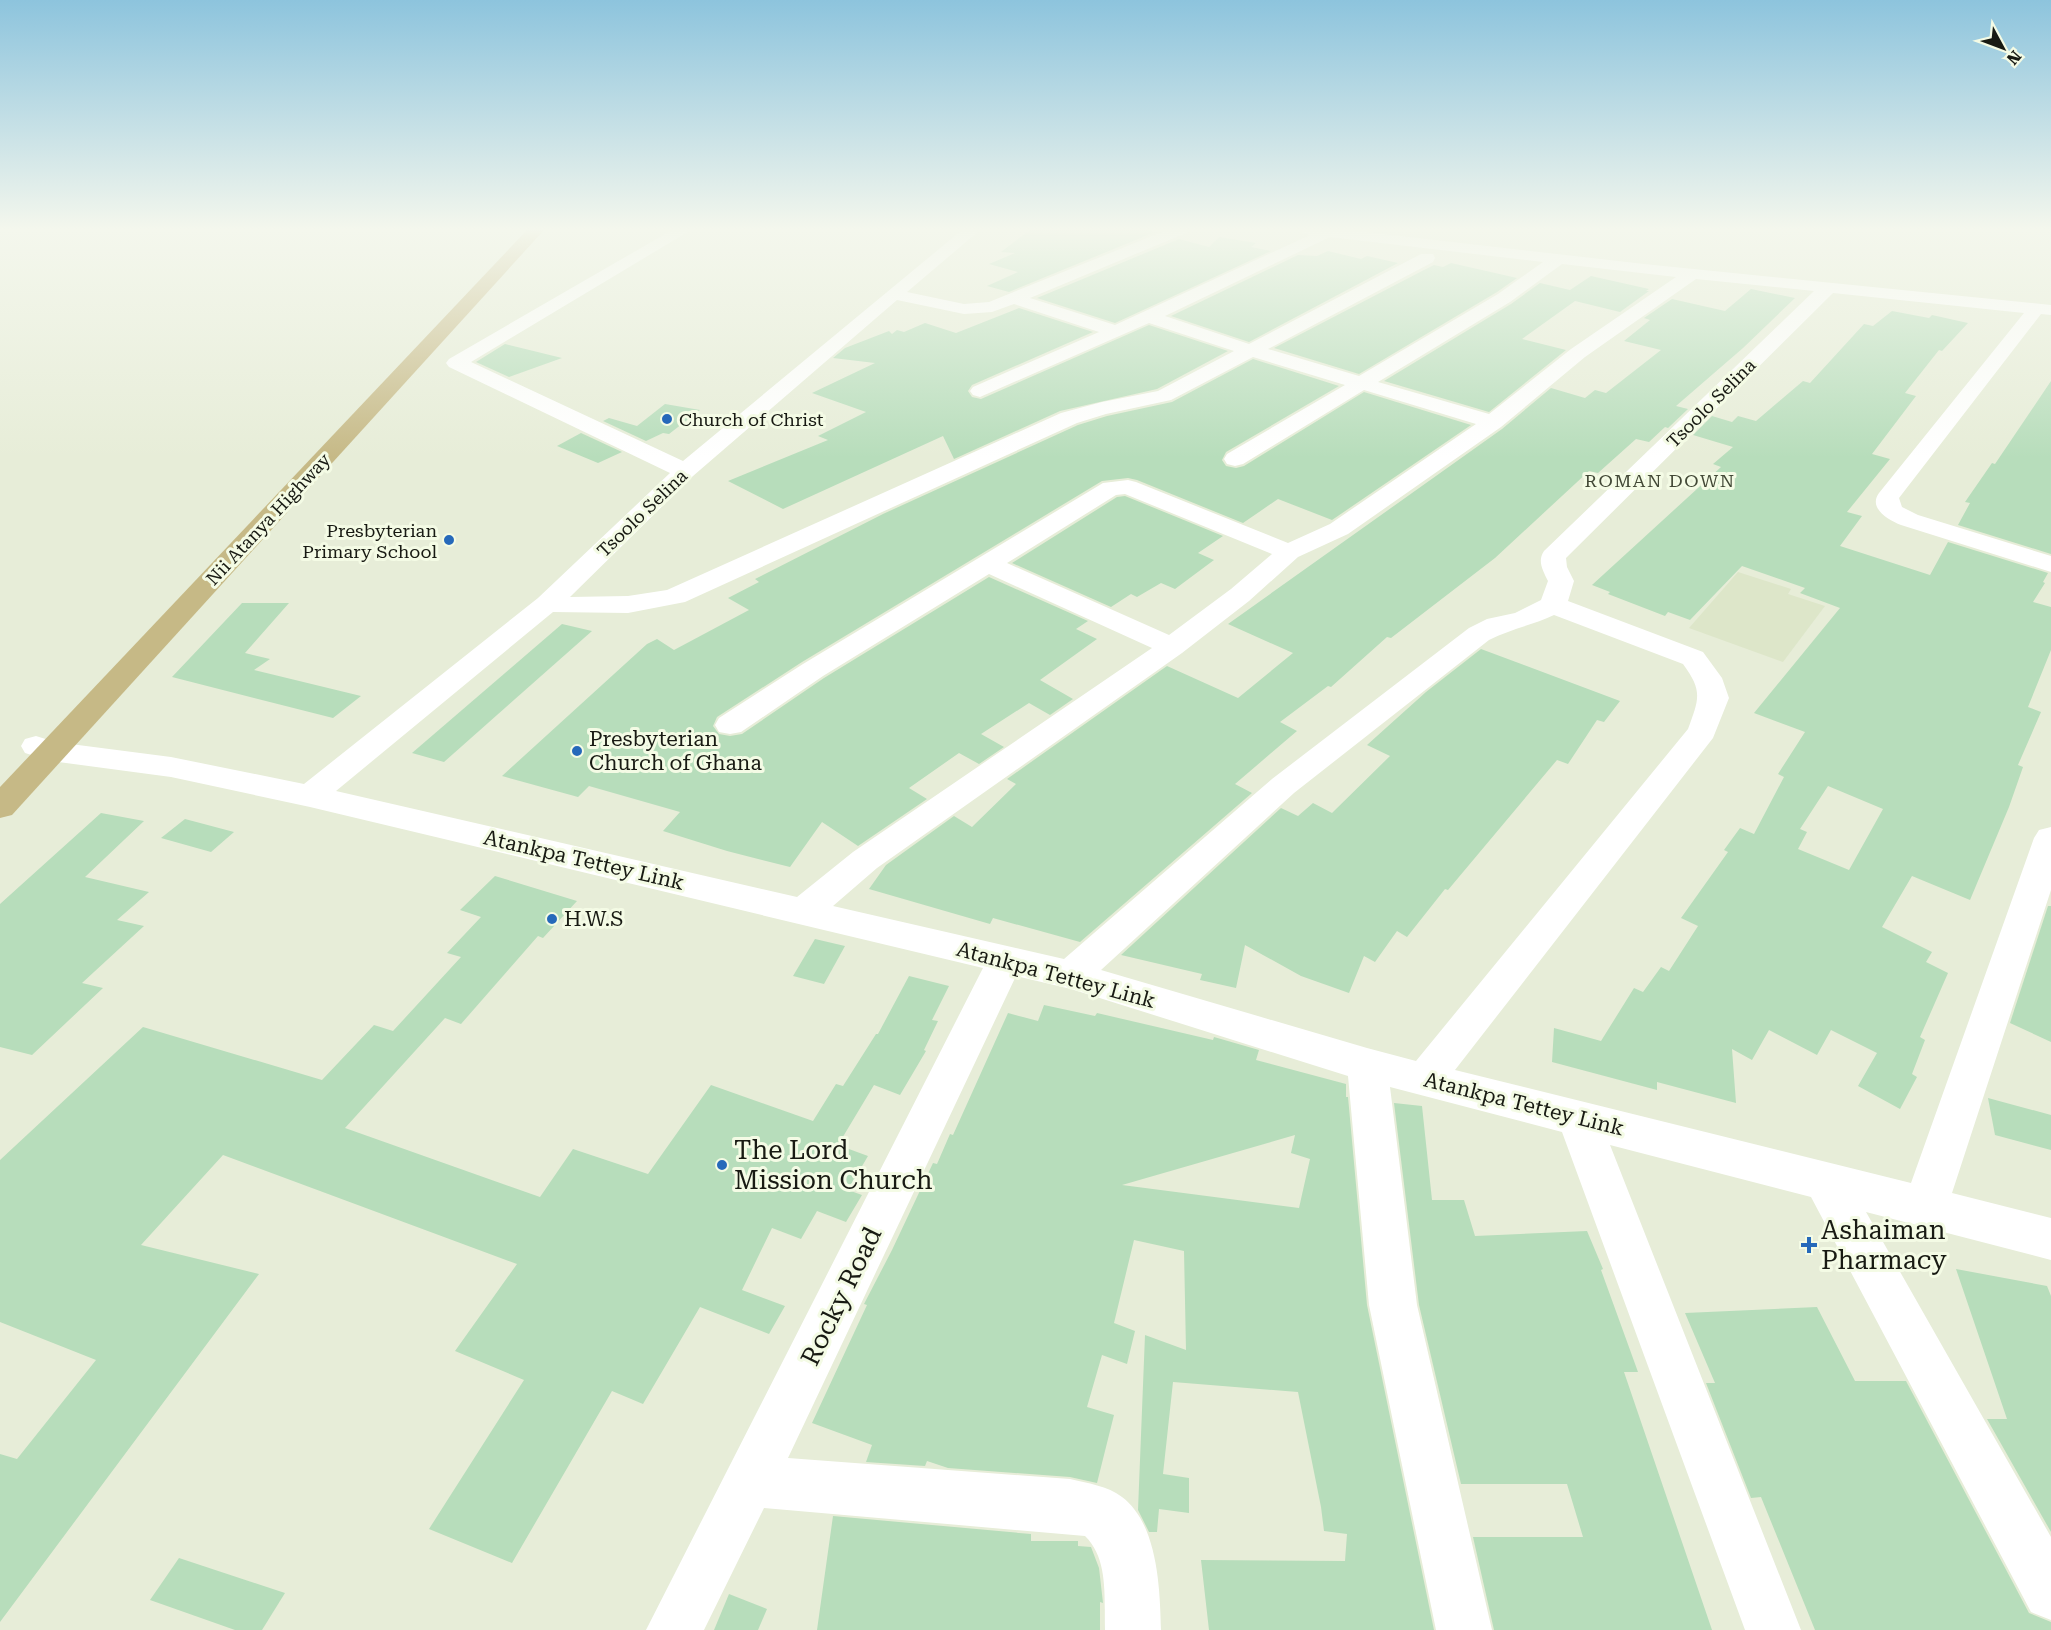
<svg xmlns="http://www.w3.org/2000/svg" width="2051" height="1630" viewBox="0 0 2051 1630" font-family="'Roboto Serif',serif">
<style>
.built{fill:#dde6c9}
.building{fill:#b7ddbb;fill-rule:evenodd}
.lines{fill:none;stroke-linecap:round;stroke-linejoin:round}
.minor{fill:#fff;fill-rule:evenodd}
.major{fill:#c6b986;fill-rule:evenodd}
.poi-dot{fill:#2669ba;stroke:#f4fbe5;stroke-width:2}
.labels{text-anchor:middle;dominant-baseline:central;stroke-width:6;stroke-linejoin:round;paint-order:stroke}
.far-street-label{font-size:18px;fill:#181a13;stroke:#f4fbe5}
.far-poi-label{font-size:18px;fill:#181a13;stroke:#f4fbe5;text-anchor:start}
.far-neighbourhood-label{font-size:18px;letter-spacing:1.5px;fill:#424836;stroke:#f4fbe5}
.poi-label{font-size:21px;fill:#181a13;stroke:#f4fbe5;text-anchor:start}
.street-label{font-size:21px;fill:#181a13;stroke:#f4fbe5}
.near-poi-label{font-size:26px;fill:#181a13;stroke:#f4fbe5;text-anchor:start}
.near-street-label{font-size:26px;fill:#181a13;stroke:#f4fbe5}
</style>
<rect width="100%" height="100%" fill="#e7edd8"/>
<!-- built -->
<polygon class="built" points="1738,572 1791,589 1788,594 1825,606 1783,662 1689,628"/>
<!-- building -->
<g class="building">
<polygon points="1030,230 1146,230 1155,232 1009,292 987,286 1018,272 989,264 1015,253 1001,252"/>
<polygon points="1219,237 1256,243 1251,247 1271,251 1115,323 1037,298 1179,239 1209,247"/>
<polygon points="1328,251 1361,259 1367,256 1398,263 1249,342 1171,316 1298,255 1317,256"/>
<polygon points="1451,263 1517,278 1497,292 1359,374 1274,348 1424,270 1434,265 1443,267"/>
<polygon points="1591,276 1649,289 1646,291 1649,291 1620,312 1575,301 1522,339 1566,350 1489,412 1384,381 1511,304 1540,283 1570,290"/>
<polygon points="1751,289 1795,298 1743,348 1676,406 1688,409 1668,428 1665,427 1649,442 1636,439 1598,473 1589,471 1495,558 1391,638 1387,637 1331,687 1328,686 1280,722 1297,731 1235,784 1252,793 1080,942 993,918 990,924 869,889 886,865 954,816 972,827 1016,784 1007,779 1167,666 1238,698 1293,653 1228,624 1502,429 1551,388 1585,398 1595,390 1606,393 1661,350 1624,341 1650,320 1644,318 1672,299 1725,311"/>
<polygon points="1019,308 1093,332 972,385 968,391 972,397 981,399 1149,325 1228,351 1157,389 1060,411 954,459 943,436 783,509 728,481 828,440 818,436 866,412 812,393 875,363 833,358 845,348 889,331 892,334 897,330 904,332 925,323 956,333"/>
<path d="M1892,311L1929,318L1932,315L1968,323L1942,351L1939,350L1905,393L1916,396L1872,454L1890,459L1847,512L1862,516L1840,546L1930,575L1948,542L2048,573L2043,582L2045,583L2033,602L2051,607V650L2028,707L2041,712L2018,765L2023,767L2009,807L1970,900L1912,876L1882,927L1932,952L1926,962L1948,973L1920,1037L1925,1040L1912,1074L1917,1077L1900,1109L1858,1086L1877,1053L1831,1030L1817,1055L1769,1030L1752,1060L1732,1049L1736,1103L1657,1082V1090L1552,1062L1554,1028L1601,1041L1634,988L1643,992L1661,967L1669,971L1698,926L1681,918L1728,852L1724,850L1740,828L1754,834L1784,777L1778,774L1805,732L1754,713L1840,608L1800,593L1805,588L1742,566L1690,620L1668,612L1665,616L1608,594L1610,592L1592,585L1721,467L1713,464L1733,447L1693,435L1712,416L1732,422L1738,416L1756,421L1803,381L1810,383L1864,324L1873,326ZM1828,786L1883,809L1849,870L1798,849L1807,832L1800,829Z"/>
<polygon points="505,344 562,358 509,377 476,362"/>
<polygon points="1253,359 1339,386 1226,452 1222,460 1226,466 1236,468 1244,466 1364,392 1471,425 1332,520 1278,499 1243,523 1137,480 1128,478 1102,481 802,662 717,717 713,726 719,734 730,736 742,734 824,678 989,577 1088,621 1076,629 1097,639 1040,680 1073,699 1050,715 1029,703 981,734 1004,747 979,764 959,753 909,788 927,799 858,846 822,822 790,867 727,851 663,831 680,812 589,786 578,797 502,776 647,644 657,639 674,650 749,610 728,598 759,582 755,579 883,514 1078,425 1107,416 1172,402"/>
<polygon points="2051,381 2051,554 1958,525 1970,503 1965,502 1992,463 1995,464"/>
<polygon points="665,404 700,410 669,434 663,433 646,441 603,421 609,418 637,426"/>
<polygon points="581,433 622,452 598,463 557,446"/>
<polygon points="1125,496 1223,536 1198,553 1214,560 1175,589 1161,583 1137,597 1131,594 1111,607 1012,563 1117,497"/>
<polygon points="242,603 289,603 245,653 270,659 254,670 361,696 333,718 172,677"/>
<polygon points="562,624 592,631 444,762 412,753"/>
<polygon points="1481,649 1620,701 1604,722 1597,720 1568,764 1557,760 1448,890 1445,889 1407,937 1397,931 1375,962 1364,956 1349,993 1301,976 1245,945 1236,988 1200,980 1202,974 1121,955 1281,808 1298,816 1313,803 1332,813 1390,756 1367,745 1426,692"/>
<polygon points="101,813 144,821 85,877 149,892 117,920 144,926 82,983 103,988 32,1055 0,1047 0,904"/>
<polygon points="185,819 234,832 211,852 161,838"/>
<polygon points="495,876 577,901 543,938 538,936 461,1024 445,1018 345,1128 540,1197 573,1149 648,1174 711,1085 813,1121 836,1084 843,1086 876,1034 878,1034 909,976 949,986 932,1020 938,1021 924,1050 926,1051 900,1095 874,1085 838,1145 868,1156 848,1190 862,1195 846,1222 817,1211 801,1239 772,1228 742,1290 785,1306 769,1334 700,1307 643,1404 612,1391 512,1563 429,1529 524,1380 455,1351 517,1264 223,1155 141,1245 259,1274 0,1622 0,1454 17,1459 96,1360 0,1322 0,1160 143,1027 322,1080 374,1025 393,1031 461,957 447,953 481,917 460,910"/>
<polygon points="2048,906 2051,906 2051,1042 2010,1023"/>
<polygon points="815,939 845,946 824,984 793,976"/>
<path d="M1044,1005L1095,1016L1097,1013L1213,1040L1214,1037L1259,1050L1256,1060L1346,1084V1097H1348L1367,1305L1434,1630H1209L1201,1560L1345,1561L1347,1534L1324,1531L1321,1507L1298,1392L1173,1382L1163,1474L1189,1478V1513L1159,1509L1157,1532H1149L1138,1510L1145,1335L1186,1350L1184,1251L1134,1240L1114,1323L1135,1331L1127,1364L1102,1355L1087,1407L1114,1415L1097,1483L1070,1477L948,1468L927,1461L925,1466L866,1462L872,1445L812,1423L867,1305L864,1304L892,1250L933,1163L937,1164L950,1134L953,1135L1008,1013L1038,1021ZM1295,1135L1291,1153L1310,1159L1299,1208L1122,1185Z"/>
<polygon points="1988,1098 2051,1115 2051,1150 1995,1135"/>
<polygon points="1394,1103 1422,1106 1432,1200 1464,1200 1475,1236 1587,1231 1603,1269 1601,1270 1638,1372 1624,1372 1712,1630 1494,1630 1473,1537 1583,1537 1567,1484 1461,1484 1419,1305"/>
<polygon points="1956,1269 2047,1286 2051,1296 2051,1532 1987,1419 2007,1419"/>
<polygon points="1817,1307 1855,1381 1906,1381 2029,1613 2051,1622 2051,1630 1815,1630 1761,1497 1751,1498 1706,1383 1715,1383 1685,1313"/>
<polygon points="833,1516 1031,1534 1031,1541 1078,1541 1078,1546 1091,1547 1099,1568 1103,1603 1100,1602 1100,1630 817,1630"/>
<polygon points="179,1558 285,1593 262,1630 235,1630 150,1600"/>
<polygon points="729,1594 767,1609 758,1630 714,1630"/>
</g>
<g class="lines">
<!-- minor -->
<path class="minor" d="M672,230H691L471,362L683,461L962,230H980L907,292L964,304L989,302L1167,230H1188L1186,233L1030,298L1115,325L1310,235L1302,233L1300,230H1348L1644,264L2051,305V315L2041,314L1899,498L1902,507L1918,515L2051,556V572L1901,525C1888,520 1868,508 1879,493L2024,313L1833,293L1566,558L1567,567L1574,581L1568,601L1703,652L1722,678L1729,698L1713,738L1455,1070L1911,1183L2034,838L2039,830L2051,827V890L1952,1193L2051,1218V1260L1866,1212L2051,1537V1620L2031,1612L1811,1197L1610,1145L1801,1630H1745L1562,1132L1390,1087L1417,1305L1492,1630H1436L1369,1305L1348,1076L1071,989L1016,976L788,1458L1070,1479C1087,1483 1108,1486 1122,1497C1158,1524 1160,1589 1161,1630H1105C1104,1599 1109,1559 1085,1536L764,1508L704,1630H646L983,968L310,807L171,777L51,761L25,753L21,746L25,739L36,736L55,742L171,757L304,784L538,598L670,473L449,367L446,363L449,359ZM1330,237L1543,262L1498,294L1359,376L1268,349L1433,262L1435,258L1433,254H1421L1249,344L1165,316ZM1562,264L1676,277L1571,349L1489,414L1378,382L1510,302ZM1696,279L1814,291L1544,551C1537,561 1543,571 1548,581L1541,600L1515,613L1487,619L1469,628L1272,779L1064,959L833,906L877,868L1182,653L1249,601L1298,557L1348,534L1501,427L1585,357ZM897,300L964,314L992,312L1014,304L1099,332L973,387L970,391L973,395L980,397L1149,323L1234,351L1158,391L1102,402L1061,413L667,590L628,596L570,597L693,476ZM1253,357L1345,385L1227,454L1224,459L1227,464L1235,466L1243,464L1364,390L1476,424L1330,524L1288,543L1136,482L1128,480L1103,483L803,664L719,718L715,725L719,732L730,734L741,732L823,676L989,574L1152,648L853,852L797,897L336,791L553,612L628,613L685,602L1077,423L1106,414L1171,400ZM1125,494L1272,554L1231,589L1169,635L1007,563L1116,495ZM1554,615L1683,664C1703,691 1699,699 1688,729L1416,1061L1367,1048L1101,970L1294,793L1489,640C1510,629 1533,625 1554,615Z"/>
<!-- major -->
<polygon class="major" points="527,230 544,230 12,815 0,818 0,787"/>
</g>
<!-- sky -->
<linearGradient id="sky" x2="0" y2="1"><stop stop-color="#8dc4dd"/><stop offset="0.5" stop-color="#f4f7ed"/><stop offset="1" stop-color="#f4f7ed" stop-opacity="0"/></linearGradient>
<rect width="2051" height="458" fill="url(#sky)"/>
<!-- markers -->
<g class="poi-dot">
<circle cx="667" cy="419" r="6"/>
<circle cx="449" cy="540" r="6"/>
<circle cx="577" cy="751" r="6"/>
<circle cx="552" cy="919" r="6"/>
<circle cx="722" cy="1165" r="6"/>
<path d="M1806 1236h6v6h6v6h-6v6h-6v-6h-6v-6h6z"/>
</g>
<g class="labels">
<!-- far-street labels -->
<g class="far-street-label">
<text transform="translate(1711 403) rotate(-45)">Tsoolo Selina</text>
<text transform="translate(642 513) rotate(-44)">Tsoolo Selina</text>
<text transform="translate(268 519) rotate(-47)">Nii Atanya Highway</text>
</g>
<!-- far-poi labels -->
<g class="far-poi-label">
<text x="679" y="419">Church of Christ</text>
<text x="437" y="530" text-anchor="end">Presbyterian<tspan x="437" dy="21">Primary School</tspan></text>
</g>
<!-- far-neighbourhood labels -->
<g class="far-neighbourhood-label">
<text x="1660" y="480">ROMAN DOWN</text>
</g>
<!-- poi labels -->
<g class="poi-label">
<text x="589" y="739">Presbyterian<tspan x="589" dy="24">Church of Ghana</tspan></text>
<text x="564" y="919">H.W.S</text>
</g>
<!-- street labels -->
<g class="street-label">
<text transform="translate(584 860) rotate(13)">Atankpa Tettey Link</text>
<text transform="translate(1056 975) rotate(15)">Atankpa Tettey Link</text>
<text transform="translate(1524 1104) rotate(14)">Atankpa Tettey Link</text>
</g>
<!-- near-poi labels -->
<g class="near-poi-label">
<text x="734" y="1150">The Lord<tspan x="734" dy="30">Mission Church</tspan></text>
<text x="1821" y="1230">Ashaiman<tspan x="1821" dy="30">Pharmacy</tspan></text>
</g>
<!-- near-street labels -->
<g class="near-street-label">
<text transform="translate(841 1296) rotate(-64)">Rocky Road</text>
</g>
</g>
<!-- north arrow -->
<g transform="translate(2003 48) rotate(131)" stroke="#f4fbe5" stroke-width="4.5" paint-order="stroke">
<path d="M0-4.5L10 22L0 15L-10 22Z" fill="#181a13"/>
<text y="-9" font-size="16" font-weight="bold" text-anchor="middle" fill="#181a13">N</text>
</g>
</svg>
